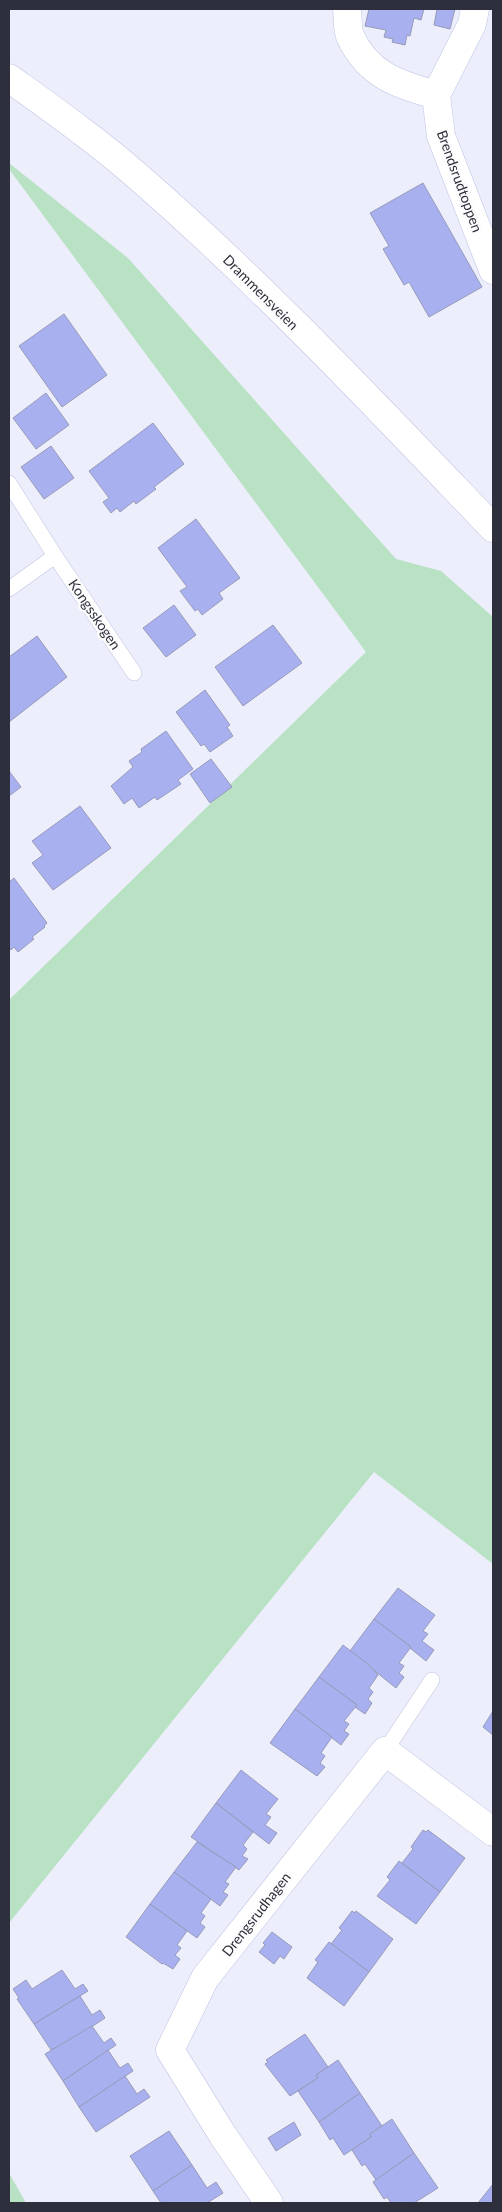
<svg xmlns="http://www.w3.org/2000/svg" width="502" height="2212" viewBox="0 0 502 2212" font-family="Lato,sans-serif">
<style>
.green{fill:#b9e1c3}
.building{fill:#a9b0f0;stroke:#979bb9}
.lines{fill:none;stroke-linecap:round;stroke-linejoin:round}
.service-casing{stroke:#bfc3e3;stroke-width:16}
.minor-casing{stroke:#bfc3e3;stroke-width:29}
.secondary-casing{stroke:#bfc3e3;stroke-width:29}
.service{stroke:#fff;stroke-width:15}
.minor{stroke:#fff;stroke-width:28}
.secondary{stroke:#fff;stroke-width:28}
.labels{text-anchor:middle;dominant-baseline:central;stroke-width:5;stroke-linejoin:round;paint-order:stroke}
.street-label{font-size:14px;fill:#2e2f3c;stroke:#fcfcfc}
</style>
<rect width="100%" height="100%" fill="#eceefc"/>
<!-- green -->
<g class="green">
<polygon points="9,163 128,258 396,559 441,571 493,617 493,1564 374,1472 9,1923 9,1000 366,652 9,169"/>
<polygon points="9,2173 26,2203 9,2203"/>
</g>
<!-- building -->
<g class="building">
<polygon points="369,9 424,9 421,20 414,18 410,36 407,35 405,45 392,42 393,39 384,37 386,30 365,26"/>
<polygon points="437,9 455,9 450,29 434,25"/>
<polygon points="423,183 482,287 429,317 409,282 404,285 383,249 389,246 370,213"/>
<polygon points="64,314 107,375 62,407 19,346"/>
<polygon points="46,393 69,425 36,449 13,418"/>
<polygon points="153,423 184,464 154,487 156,489 136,504 134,501 120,512 117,508 111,513 103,502 109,498 89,471"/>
<polygon points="51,446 74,478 44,499 21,467"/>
<polygon points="196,519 240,578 219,593 223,599 202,615 198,609 195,611 180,591 187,587 158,548"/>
<polygon points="174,605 196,635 166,657 143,628"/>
<polygon points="273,625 302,663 243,706 215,667"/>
<polygon points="37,636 67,677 9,722 9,657"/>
<polygon points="205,690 230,725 227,727 233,736 210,752 204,744 201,746 176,712"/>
<polygon points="166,731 193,769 178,780 181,784 157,800 155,797 139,808 132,798 124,804 111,786 133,767 129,761 142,752 141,749"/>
<polygon points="211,759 232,787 210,803 190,774"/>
<polygon points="9,771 21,787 9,796"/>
<polygon points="80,806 111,848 53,890 32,863 43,855 32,841"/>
<polygon points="14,878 47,923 44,926 45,927 32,937 34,939 18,952 14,947 11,950 9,947 9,882"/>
<polygon points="398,1588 435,1615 423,1631 428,1634 422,1641 434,1650 426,1661 410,1648 411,1647 374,1619"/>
<polygon points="374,1619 411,1647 399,1663 404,1666 399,1673 404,1677 396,1688 350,1651"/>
<polygon points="343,1645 369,1665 378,1675 369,1688 373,1692 368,1699 372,1703 365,1714 355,1707 357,1705 319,1677"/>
<polygon points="319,1677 357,1705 344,1721 349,1724 344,1731 349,1734 341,1745 295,1709"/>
<polygon points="295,1709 332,1737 321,1753 325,1756 320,1763 325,1767 317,1776 270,1743"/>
<polygon points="493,1711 493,1735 483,1727"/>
<polygon points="241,1770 278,1799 266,1814 271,1817 265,1825 277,1833 269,1844 216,1803"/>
<polygon points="216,1803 253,1832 243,1845 247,1849 242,1856 248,1859 239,1870 191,1837"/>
<polygon points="423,1830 426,1832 428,1830 465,1858 440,1892 402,1863 413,1849 411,1847"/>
<polygon points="197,1842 236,1867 225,1882 229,1884 223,1892 228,1895 220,1906 174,1872"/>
<polygon points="399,1861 440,1892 416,1924 377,1896 390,1880 387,1877"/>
<polygon points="174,1872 211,1899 201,1913 205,1916 200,1923 205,1927 197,1938 150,1904"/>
<polygon points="150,1904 187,1931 177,1945 181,1948 175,1955 180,1959 173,1969 163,1963 162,1964 126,1937"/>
<polygon points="352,1911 355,1913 356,1911 393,1939 369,1972 331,1944 342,1930 339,1928"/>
<polygon points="272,1932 292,1947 284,1959 280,1956 274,1964 259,1952 265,1945 263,1943"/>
<polygon points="329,1942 369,1972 344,2006 307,1978 318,1962 315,1960"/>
<polygon points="62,1970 75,1989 83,1984 88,1991 34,2024 17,1999 19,1998 13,1989 26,1980 32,1989"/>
<polygon points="80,1996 92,2015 100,2010 105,2018 70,2041 51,2050 34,2024"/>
<polygon points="92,2026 104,2043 111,2038 116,2045 63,2081 45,2054"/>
<polygon points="305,2034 328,2067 316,2075 318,2078 290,2096 265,2064 268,2062 266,2060"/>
<polygon points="108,2050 120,2068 128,2063 133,2071 79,2107 63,2081"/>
<polygon points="338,2060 360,2093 319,2122 298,2091 318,2078 316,2075"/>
<polygon points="125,2076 137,2094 144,2089 150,2097 96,2132 79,2107"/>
<polygon points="360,2093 382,2126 370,2134 371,2137 344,2155 333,2138 330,2140 319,2122"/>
<polygon points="392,2119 414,2153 376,2180 365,2164 362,2166 352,2150 371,2137 370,2134"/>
<polygon points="294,2122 301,2135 276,2151 268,2138"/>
<polygon points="169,2131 192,2165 153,2191 130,2156"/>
<polygon points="414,2153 438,2188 414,2203 391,2203 387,2197 384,2199 373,2182"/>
<polygon points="192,2165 207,2188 216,2182 223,2193 207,2203 161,2203 153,2191"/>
<polygon points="493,2184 493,2203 478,2203"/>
</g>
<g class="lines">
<!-- service casing -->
<g class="service-casing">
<g id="service">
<polyline points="9,483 55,556 9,589"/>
<polyline points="55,556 134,673"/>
<polyline points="385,1751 432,1680"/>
</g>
</g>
<!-- minor casing -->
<g class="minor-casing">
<g id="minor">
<path d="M347,9C348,17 347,28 350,36C368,75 397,84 436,95"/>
<polyline points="475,9 472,24 436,95 441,136 493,270"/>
<polyline points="269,2203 222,2134 170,2050 205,1978 385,1751 493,1832"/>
</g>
</g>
<!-- secondary casing -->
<g class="secondary-casing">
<path id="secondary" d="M9,78C52,109 96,140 135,174C262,284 377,407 493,528"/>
</g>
<!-- service -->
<use href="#service" class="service"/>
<!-- minor -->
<use href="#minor" class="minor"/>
<!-- secondary -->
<use href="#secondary" class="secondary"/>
</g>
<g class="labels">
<!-- street labels -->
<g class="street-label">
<text transform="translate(460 181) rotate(70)">Brendsrudtoppen</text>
<text transform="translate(261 292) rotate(45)">Drammensveien</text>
<text transform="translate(95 614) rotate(56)">Kongsskogen</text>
<text transform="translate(256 1914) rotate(-52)">Drengsrudhagen</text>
</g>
</g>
<!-- border -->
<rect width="502" height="2212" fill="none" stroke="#2e2f3c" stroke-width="20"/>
</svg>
